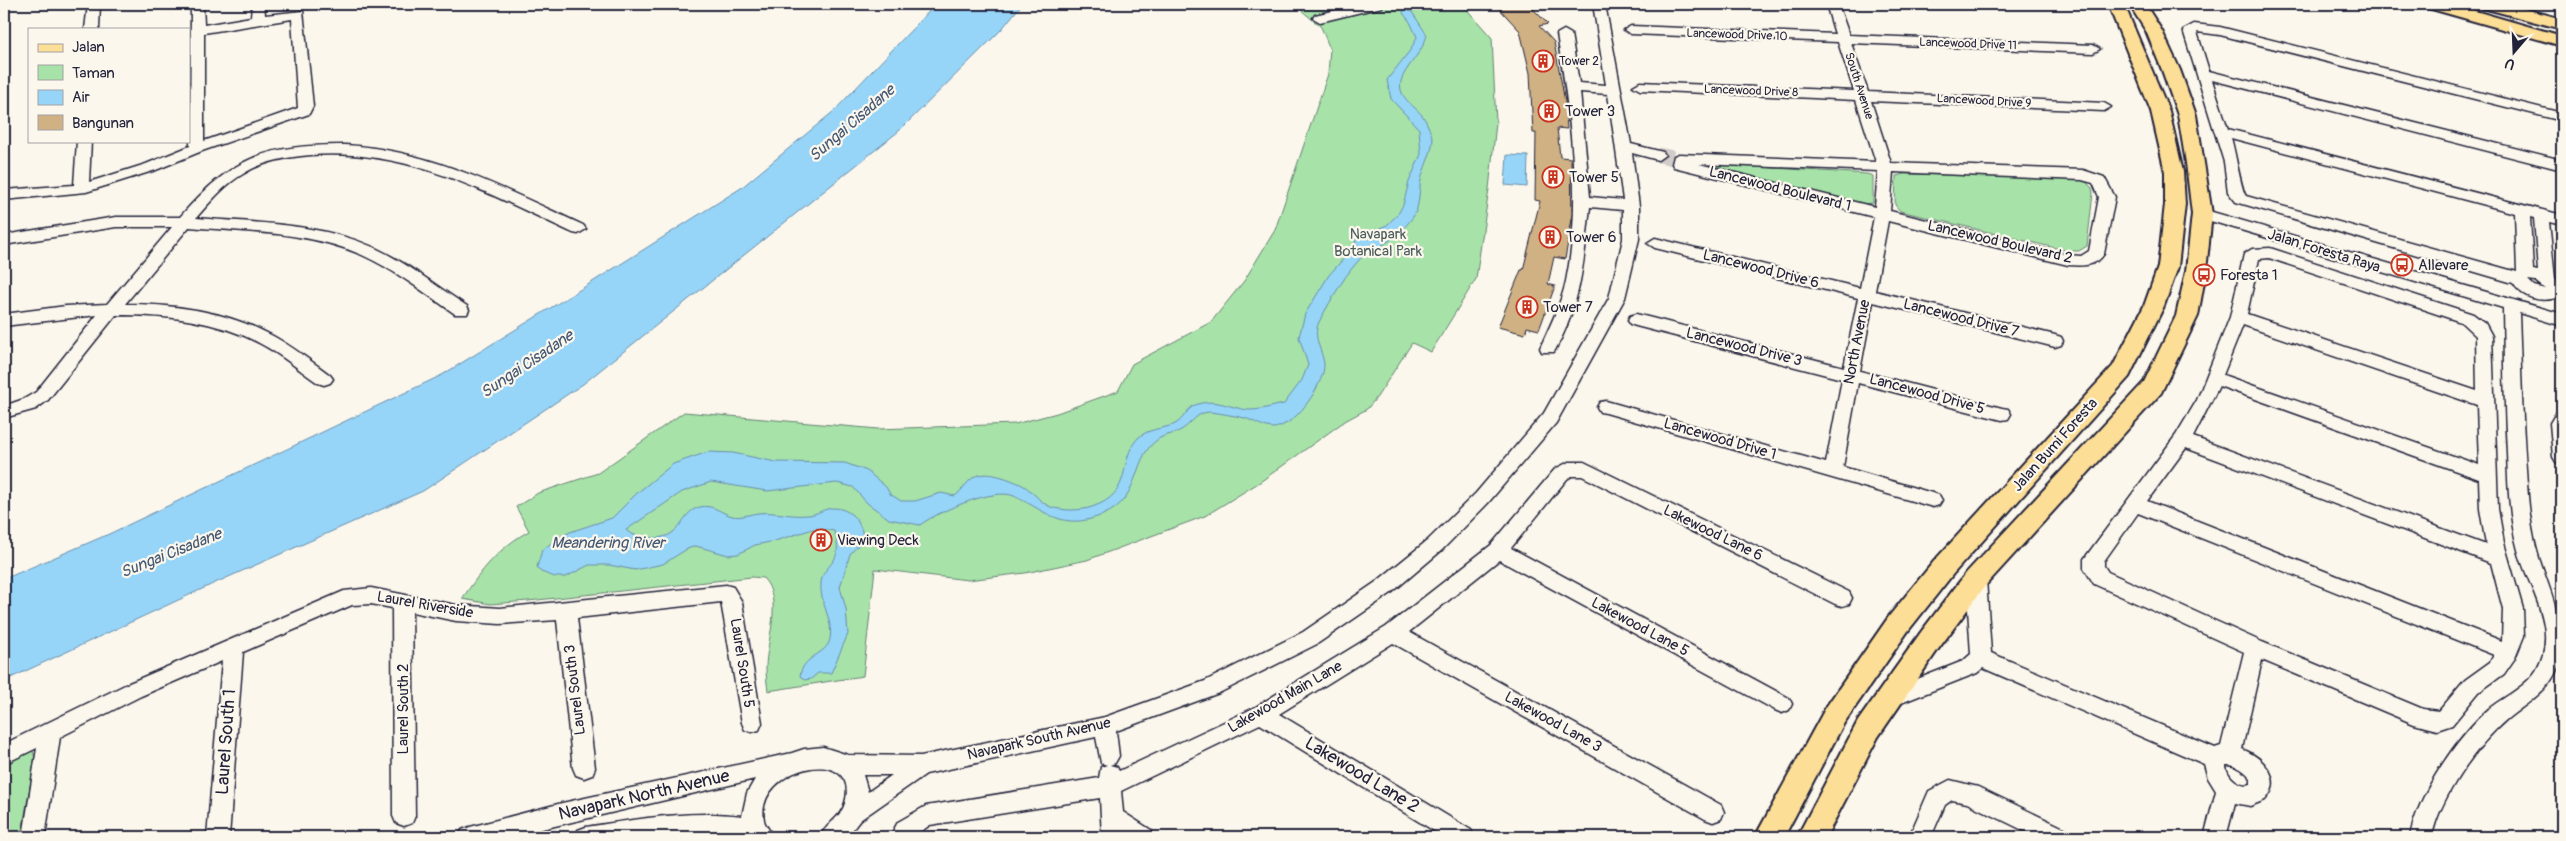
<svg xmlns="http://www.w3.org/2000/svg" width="2566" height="841" viewBox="0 0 2566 841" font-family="Pangolin,sans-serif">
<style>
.green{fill:#a7e2a8;stroke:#648272}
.water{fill:#96d5f8;stroke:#688dac}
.building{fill:#d0b184;stroke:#22223b}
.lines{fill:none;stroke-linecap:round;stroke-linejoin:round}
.minor-tunnel{stroke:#d0ccc9;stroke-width:15;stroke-dasharray:15 8;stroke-linecap:butt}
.minor-casing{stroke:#22223b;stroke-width:3}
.major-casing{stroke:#22223b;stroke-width:4}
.minor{fill:#fbf7ec;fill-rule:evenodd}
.major{fill:#fdde96;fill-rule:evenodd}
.labels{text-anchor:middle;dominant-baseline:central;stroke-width:4.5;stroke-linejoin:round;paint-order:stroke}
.far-street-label{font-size:12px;fill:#22223b;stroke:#fbf7ec}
.far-poi-label{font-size:12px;fill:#22223b;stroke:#fbf7ec;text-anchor:start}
.poi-label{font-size:15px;fill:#22223b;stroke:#fbf7ec;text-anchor:start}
.street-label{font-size:15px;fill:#22223b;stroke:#fbf7ec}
.park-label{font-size:15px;fill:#4a5c5c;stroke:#fbf7ec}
.water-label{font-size:16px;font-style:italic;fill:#455874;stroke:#fbf7ec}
.near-street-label{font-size:18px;fill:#22223b;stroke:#fbf7ec}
</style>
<rect width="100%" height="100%" fill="#fbf7ec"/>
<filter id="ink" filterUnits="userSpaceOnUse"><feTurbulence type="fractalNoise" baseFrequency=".02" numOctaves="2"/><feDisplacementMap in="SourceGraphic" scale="10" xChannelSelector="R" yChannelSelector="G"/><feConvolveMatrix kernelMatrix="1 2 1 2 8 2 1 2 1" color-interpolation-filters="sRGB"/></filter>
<g filter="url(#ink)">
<!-- green -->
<g class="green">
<path d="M1294,4H1462L1492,38L1496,123L1489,189L1476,279L1431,352L1412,343L1377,397L1367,409L1345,421L1260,482L1205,516L1087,560L1025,573L968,580L875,569L863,676L768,691C767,684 766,676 766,668C766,641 784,599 763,578L752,577L528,601L491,604L462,599C481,571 498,548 529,531L516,507L538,493L598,473L684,412L878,429L1015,424L1057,413L1118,391L1132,364L1211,322L1244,281L1275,230L1328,74L1330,49L1321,27Z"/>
<polygon points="1712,164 1867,174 1873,176 1873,203 1864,204 1712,169 1709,166"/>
<polygon points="1904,174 2076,178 2085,181 2092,188 2093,193 2087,246 2079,251 2068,251 1900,211 1895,205 1896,176"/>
<polygon points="26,750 33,751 35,758 21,837 4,837 4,762"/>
</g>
<!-- water -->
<g class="water">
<polygon points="936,4 1022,4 1001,30 899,131 583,384 423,491 215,583 4,681 4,579 109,534 442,375 594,281 741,188 834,111"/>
<path d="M1404,9L1412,12L1427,35C1423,51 1410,62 1403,76C1394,94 1411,103 1421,114C1427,121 1430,131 1433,139C1432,152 1426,163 1422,176C1418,189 1421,205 1413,217C1405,228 1393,239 1381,246C1377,249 1371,248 1367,252C1347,270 1332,298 1319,322C1312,337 1322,349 1324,364C1325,381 1301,417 1285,424C1283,425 1277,428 1274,428C1264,428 1254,421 1245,418C1235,416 1220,413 1210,412C1196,412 1192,424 1181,430C1173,435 1165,434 1157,440C1129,460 1144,504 1094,518C1059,529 1043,509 1014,496C994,487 937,512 920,525L889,519L867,503L853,487L837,483L767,491L711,482L682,492L626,530C636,539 661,541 672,533C683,525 686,510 700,507C713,504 721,513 732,516C741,518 750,514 758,513C775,511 791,517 808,515C816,515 825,508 833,508C852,508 863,524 863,540L850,554L840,587L846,609L848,634L831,673H818L811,679L804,680L800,676C803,655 827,655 830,639C834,620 819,603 821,583C822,563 846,565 834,531L816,528L775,541L755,545L738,554L728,555L696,546L687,549L663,564L635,570L609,565H589L566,577H555L541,572L537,567L542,550L560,537L570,532L612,518L637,493L673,464L708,452L733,453L776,462L845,463L867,471L886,487L890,494L901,501H915L941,493L955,496C962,491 966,482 974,477C986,469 1013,480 1024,486C1034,492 1040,503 1051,507C1063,511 1080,511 1092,507C1135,493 1117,460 1138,438C1147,429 1161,429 1173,425C1184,421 1186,407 1198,404C1217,398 1232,409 1250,410C1261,410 1273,406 1284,404L1302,380L1308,365L1299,337L1305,314L1329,275L1355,246L1356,238L1387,225L1398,214L1403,205L1409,182L1421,154L1419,129L1391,99L1387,80L1411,49L1417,37L1410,22L1403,13Z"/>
<polygon points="1507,155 1528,156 1527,187 1505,185"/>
</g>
<!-- building -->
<polygon class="building" points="1495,4 1528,4 1548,24 1539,26 1554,42 1565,102 1567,129 1557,128 1560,157 1571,158 1572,219 1565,259 1554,257 1548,284 1555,286 1539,330 1527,327 1525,334 1498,327 1521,270 1523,270 1540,201 1535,200 1536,133 1533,133 1530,73 1520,31"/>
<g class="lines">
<!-- minor-tunnel -->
<polyline class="minor-tunnel" points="1658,155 1679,159"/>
<!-- minor casing -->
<g class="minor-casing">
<g id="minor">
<polygon points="88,4 100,4 99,29 85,29"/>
<path d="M191,4H203L204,25L251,17L252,4H264L265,15L303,11L313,106L309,114L202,151L156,170L86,192L4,200V190L74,185L77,141H91L89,182L146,164L190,146ZM292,19L298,108L204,141V33Z"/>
<polygon points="1362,4 1383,4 1382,7 1320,22 1313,18 1315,15"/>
<path d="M1593,4H1605L1631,144L1663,152L1665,155L1658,160L1632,153L1639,206V239L1625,298L1556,423L1488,503L1442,550L1390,594L1317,644L1219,693L1116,731L1119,756L1115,763L1110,765L1117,767L1119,771L1254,708L1386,627L1491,545L1555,469L1569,462H1584L1849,592L1852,598L1849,604L1842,606L1835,604L1582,476H1572L1567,479L1511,548L1789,698L1792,704L1789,710L1782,713L1775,710L1499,560L1409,632L1721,805L1724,812L1721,819L1713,822L1705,819L1393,643L1279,714L1471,830L1474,837H1444L1260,724L1121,791L1123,812L1151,830L1154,837H1102L1100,798L930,825L913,837H890L898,822L926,806L1099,778L1101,767L1107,765L1101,763L1096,737L926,774L860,820L847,837H820C826,824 841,818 845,803C862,743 754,766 764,820C765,826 771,831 773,837L714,833L655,837H575L578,830L586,827C638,819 689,810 742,816L747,793L755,779L508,837H459L462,830L470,827L562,803L792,753L804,749L823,747L848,755L921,756L1105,717L1205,681L1303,632L1376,582L1428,540L1476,493L1544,413L1609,298L1623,239V210L1590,207C1584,259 1581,306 1554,352H1542L1540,348C1550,326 1561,304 1566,281C1583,199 1570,116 1557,34L1564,30L1571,34L1579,83L1606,85ZM1580,92L1608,94L1623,200L1590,197ZM863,775H892L868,792Z"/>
<path d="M1826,4H1838L1849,35L2093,45L2100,49L2093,53L1851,43L1868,92L2104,103L2111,107L2104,111L1871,101L1891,163L2083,170L2104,177L2115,197L2104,254C2096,267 2081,266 2068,265L1888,221L1875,291L2055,335L2061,337L2063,341L2061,345L2055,347L1873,302L1860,371L2002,408L2008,409L2011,414L2008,419L2002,420L1858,383L1843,467L1939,495L1942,500L1939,505L1933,507L1606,413L1600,412L1597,407L1600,402L1606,401L1826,463L1842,379L1636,326L1630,324L1628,320L1630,316L1636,314L1844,367L1858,298L1655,248L1647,243L1655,238L1860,288L1874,217L1674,167L1672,164L1674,156L1679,154L1876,162L1856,100L1640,90L1633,86L1640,82L1854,91L1838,42L1631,34L1624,30L1631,26L1835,34ZM1699,164L1878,171L1875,207ZM1893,172L2082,180L2093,183L2099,197L2089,251L2081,256L2068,255L1890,211Z"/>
<path d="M2194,24L2220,27L2562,113V121L2220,35L2197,32L2209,71L2562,160V170L2212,80L2228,129L2562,215V225L2549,222L2555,279C2561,283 2562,291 2559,297C2541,303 2523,299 2513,283L2236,202L2228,192L2224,162L2183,30ZM2231,138L2515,213L2517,272L2246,196C2241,190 2235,150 2231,138ZM2530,217L2534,218L2538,271L2533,270ZM2528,280L2535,281L2545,289L2534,286Z"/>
<path d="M345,145C432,150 506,190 583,225L586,229L578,234L573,233C487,193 409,148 311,155C288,157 263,161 243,174C224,185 210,202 196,218C255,223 318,223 373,247C406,262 436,286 467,306L469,310L467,314H455C425,293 395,270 362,255C308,231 246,232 189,227L125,304C174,304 229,312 273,336C293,347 311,361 330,375L333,379L330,383L324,385L318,383C299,370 282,355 261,344C217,320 165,315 116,315L48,400L36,409L4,418V406L24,399L36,392L97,315L4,326V314L66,306L107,304L172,227H116L4,245V235L116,217H180C233,156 266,145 345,145Z"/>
<path d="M2202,209L2562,314V326L2519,313C2521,365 2522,417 2526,469C2528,499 2530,529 2539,558C2552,597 2566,623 2558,667C2549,692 2525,704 2506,720C2476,746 2439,799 2432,837H2410C2418,794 2458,735 2491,707C2506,696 2528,685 2537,669C2560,628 2528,588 2518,550C2509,518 2508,484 2507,452C2504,404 2504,356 2503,308L2197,217L2194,214Z"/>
<path d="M2270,248L2473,314L2485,323L2492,336L2498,509L2504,543L2523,609L2524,636L2515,658L2504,674L2479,692L2452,725L2437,730L2414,724L2262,660L2242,749C2262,757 2285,779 2265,800L2250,806L2235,803L2226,837H2204L2216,791L2208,778L2204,764L1983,668L1977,673L1896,705L1889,708L1882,705L1879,699L1882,693L1963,661L1971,654L1966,579L1969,573L1976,571L1983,573L1986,579L1991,653L2215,748L2221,746L2244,652L2094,584L2084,568V559L2176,435L2197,400L2230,317L2244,254L2252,249ZM2269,258L2461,322L2476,336L2477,391L2247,314L2259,259ZM2243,325L2477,405L2479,465L2223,375ZM2219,386L2479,479L2480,509L2486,545L2193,437ZM2186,448L2491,563L2503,609L2502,641L2147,501ZM2138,513L2494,655L2490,662L2465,680L2439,711L2423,709L2262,642L2108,572L2104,566V561ZM2226,765C2236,764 2245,771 2251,778V784C2240,788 2226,776 2226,765Z"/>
<polygon points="2562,412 2562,464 2556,462 2553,457 2550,423 2556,413"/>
<polygon points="726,585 733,587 742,602 762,723 759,730 752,732 745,730 742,723 721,602 577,618 595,768 592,775 584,778 576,775 573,768 557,620 500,624 456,621 412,612 415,816 412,823 404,826 396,823 393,816 392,608 371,604 352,605 243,652 229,837 207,837 222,661 141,696 60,737 45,837 23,837 37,748 4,764 4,744 127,684 344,591 371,588 456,605 500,608"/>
<polygon points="1950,780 1978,787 2068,830 2071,837 2037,837 1967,803 1952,800 1945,805 1931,837 1909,837 1929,791"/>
</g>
</g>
<!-- major casing -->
<g class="major-casing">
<g id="major">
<polygon points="2108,4 2124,4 2169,111 2183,172 2185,204 2178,267 2164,306 2129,377 1953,574 1908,631 1844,723 1784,837 1755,837 1826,707 1890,615 1935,560 2113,366 2144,306 2158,267 2165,204 2165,172 2151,111"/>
<polygon points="2129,4 2145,4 2162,31 2180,70 2196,115 2204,163 2212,214 2206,271 2198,316 2161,393 1985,586 1939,648 1878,737 1826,837 1797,837 1858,721 1921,632 1967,572 2144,382 2176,316 2186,271 2192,214 2186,163 2178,115 2162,70 2146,31"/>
<polygon points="2426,4 2451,4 2562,36 2562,46 2428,8"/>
<polygon points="2481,4 2507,4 2562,19 2562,29 2483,8"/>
</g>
</g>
<!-- minor -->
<use href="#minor" class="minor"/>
<!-- major -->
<use href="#major" class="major"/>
</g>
</g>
<!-- icons -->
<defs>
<g id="building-ring" transform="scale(1.125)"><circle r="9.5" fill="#fbf7ec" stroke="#c8321e" stroke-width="1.5"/><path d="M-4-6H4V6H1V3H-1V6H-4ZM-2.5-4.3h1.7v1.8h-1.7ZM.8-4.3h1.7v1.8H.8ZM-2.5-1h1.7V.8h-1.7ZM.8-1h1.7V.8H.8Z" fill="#c8321e"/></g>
<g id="bus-ring" transform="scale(1.125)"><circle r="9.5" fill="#fbf7ec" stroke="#c8321e" stroke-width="1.5"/><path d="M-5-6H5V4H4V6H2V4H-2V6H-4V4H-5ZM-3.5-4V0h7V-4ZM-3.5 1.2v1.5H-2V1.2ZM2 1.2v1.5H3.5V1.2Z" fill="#c8321e"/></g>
</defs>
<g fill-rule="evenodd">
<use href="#building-ring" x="1543" y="61"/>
<use href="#building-ring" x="1549" y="111"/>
<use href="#building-ring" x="1553" y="177"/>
<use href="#building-ring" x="1550" y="237"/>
<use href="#bus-ring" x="2402" y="265"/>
<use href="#bus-ring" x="2204" y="275"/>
<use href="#building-ring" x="1527" y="307"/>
<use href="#building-ring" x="821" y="540"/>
</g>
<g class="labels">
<!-- far-street labels -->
<g class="far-street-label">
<text transform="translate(1737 35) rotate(2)">Lancewood Drive 10</text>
<text transform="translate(1968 44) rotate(2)">Lancewood Drive 11</text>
<text transform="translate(1859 86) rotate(72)">South Avenue</text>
<text transform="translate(1751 91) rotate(2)">Lancewood Drive 8</text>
<text transform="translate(1984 101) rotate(3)">Lancewood Drive 9</text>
</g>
<!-- far-poi labels -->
<g class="far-poi-label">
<text x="1559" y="61">Tower 2</text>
</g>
<!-- poi labels -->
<g class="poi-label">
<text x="1565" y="111">Tower 3</text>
<text x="1569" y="177">Tower 5</text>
<text x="1566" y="237">Tower 6</text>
<text x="2418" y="265">Allevare</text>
<text x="2220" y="275">Foresta 1</text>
<text x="1543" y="307">Tower 7</text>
<text x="837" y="540">Viewing Deck</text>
</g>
<!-- street labels -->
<g class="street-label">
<text transform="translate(1780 189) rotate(14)">Lancewood Boulevard 1</text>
<text transform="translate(2000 242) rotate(13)">Lancewood Boulevard 2</text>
<text transform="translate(2324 251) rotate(17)">Jalan Foresta Raya</text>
<text transform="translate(1761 269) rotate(14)">Lancewood Drive 6</text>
<text transform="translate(1961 318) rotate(14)">Lancewood Drive 7</text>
<text transform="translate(1857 342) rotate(-79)">North Avenue</text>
<text transform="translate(1744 347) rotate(14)">Lancewood Drive 3</text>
<text transform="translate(1927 394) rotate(15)">Lancewood Drive 5</text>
<text transform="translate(1720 439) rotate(16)">Lancewood Drive 1</text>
<text transform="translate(2055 445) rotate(-48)">Jalan Bumi Foresta</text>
<text transform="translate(1713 533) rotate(26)">Lakewood Lane 6</text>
<text transform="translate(425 605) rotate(10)">Laurel Riverside</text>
<text transform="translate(1640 627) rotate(28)">Lakewood Lane 5</text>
<text transform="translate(742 663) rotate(81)">Laurel South 5</text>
<text transform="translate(575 690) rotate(-97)">Laurel South 3</text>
<text transform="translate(1285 697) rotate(-30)">Lakewood Main Lane</text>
<text transform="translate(403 709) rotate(-90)">Laurel South 2</text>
<text transform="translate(1553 722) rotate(29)">Lakewood Lane 3</text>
<text transform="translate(1039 739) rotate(-13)">Navapark South Avenue</text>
</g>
<!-- park labels -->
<g class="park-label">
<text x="1378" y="234">Navapark<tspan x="1378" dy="17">Botanical Park</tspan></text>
</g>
<!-- water labels -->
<g class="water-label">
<text transform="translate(852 123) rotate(-41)">Sungai Cisadane</text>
<text transform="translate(527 364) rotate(-34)">Sungai Cisadane</text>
<text x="608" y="543">Meandering River</text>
<text transform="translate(171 553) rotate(-22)">Sungai Cisadane</text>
</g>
<!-- near-street labels -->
<g class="near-street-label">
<text transform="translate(226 742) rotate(-86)">Laurel South 1</text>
<text transform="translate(1362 775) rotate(31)">Lakewood Lane 2</text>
<text transform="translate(644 795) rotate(-13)">Navapark North Avenue</text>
</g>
</g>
<!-- margin -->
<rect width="2566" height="841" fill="none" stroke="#fbf7ec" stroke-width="20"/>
<rect x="10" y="10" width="2546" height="821" fill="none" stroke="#22223b" stroke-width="2" filter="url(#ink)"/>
<!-- legend -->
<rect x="28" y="28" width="162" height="115" fill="#fbf7ec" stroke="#a4a2a5"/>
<rect x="38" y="44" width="25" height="8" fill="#fdde96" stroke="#a4a2a5"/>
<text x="72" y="52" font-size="15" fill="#22223b">Jalan</text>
<rect x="38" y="65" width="25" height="15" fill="#a7e2a8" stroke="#a4a2a5"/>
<text x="72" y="78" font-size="15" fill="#22223b">Taman</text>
<rect x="38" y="90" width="25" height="15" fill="#96d5f8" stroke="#a4a2a5"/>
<text x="72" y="102" font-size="15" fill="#22223b">Air</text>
<rect x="38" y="115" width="25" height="15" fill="#d0b184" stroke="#a4a2a5"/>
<text x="72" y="128" font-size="15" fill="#22223b">Bangunan</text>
<!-- north arrow -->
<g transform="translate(2514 52) rotate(199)" stroke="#fbf7ec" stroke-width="4" paint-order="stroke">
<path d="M0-4L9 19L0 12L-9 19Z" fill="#22223b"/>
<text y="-8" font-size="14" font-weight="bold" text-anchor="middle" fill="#22223b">U</text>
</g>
</svg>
